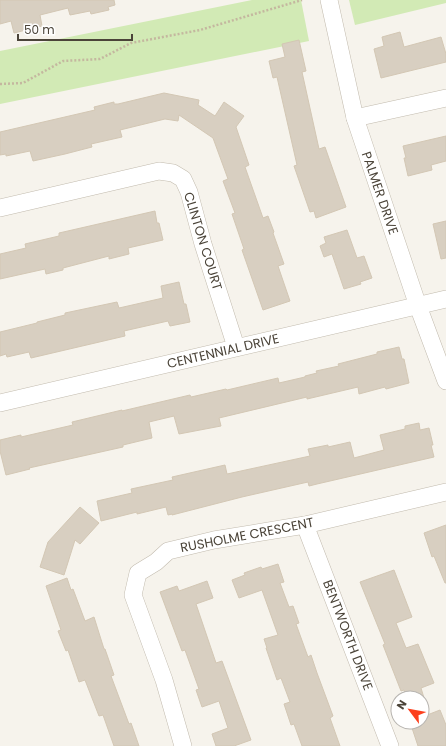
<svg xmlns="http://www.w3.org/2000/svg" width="446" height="746" viewBox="0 0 446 746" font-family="Poppins,sans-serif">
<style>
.green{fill:#d2eab5}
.building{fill:#d8cfc1;stroke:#d3c7b4}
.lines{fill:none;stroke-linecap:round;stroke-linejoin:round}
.minor-casing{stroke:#c2bbae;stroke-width:18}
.path{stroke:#c4b79f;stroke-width:2.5;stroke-dasharray:2 2;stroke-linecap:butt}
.minor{stroke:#fff;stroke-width:17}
.labels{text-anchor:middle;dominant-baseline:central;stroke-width:3.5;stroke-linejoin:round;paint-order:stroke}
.street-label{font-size:13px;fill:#4b4439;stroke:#fff}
</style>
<rect width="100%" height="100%" fill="#f6f3ec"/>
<!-- green -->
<g class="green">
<polygon points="252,0 301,0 309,41 0,104 0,51"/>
<polygon points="349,0 446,0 446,3 355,25"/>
</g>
<!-- building -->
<g class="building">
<polygon points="0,0 114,0 115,5 108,7 109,10 91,14 90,11 70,15 68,8 40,15 42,26 14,33 11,21 0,24"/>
<polygon points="400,32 404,47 441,37 446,54 446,62 381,78 374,49 384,46 382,37"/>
<polygon points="299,40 306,71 302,72 319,149 325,147 346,207 316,218 314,211 310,212 294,166 297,165 277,77 273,78 269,61 285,57 282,44"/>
<polygon points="164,93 199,100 198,105 215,116 224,102 244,116 236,127 249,165 245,167 263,218 268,216 274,232 273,233 284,264 278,266 290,301 263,310 242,250 244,249 232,214 235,213 223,181 228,179 213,138 179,115 178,121 165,119 120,130 122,137 91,144 92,147 65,154 33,161 30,151 6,156 6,154 0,155 0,132 95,110 94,107 114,102 114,104 118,104"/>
<polygon points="446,136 446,161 431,165 432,170 408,176 404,158 406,158 403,146"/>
<polygon points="155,211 157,223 159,223 163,240 128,248 129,254 109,259 109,256 63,268 63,270 46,274 45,269 0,279 0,254 26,248 25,244 59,236 59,233"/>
<polygon points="446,221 446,258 441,259 433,224"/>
<polygon points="347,230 357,258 364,256 372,278 360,282 361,284 344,289 332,254 324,257 320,246 326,243 324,237"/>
<polygon points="179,282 184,304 186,304 190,322 170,326 168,321 124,331 125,336 31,358 29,352 7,357 6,354 0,356 0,332 37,323 37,322 65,315 65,313 117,302 119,308 163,298 161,286"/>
<polygon points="399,347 402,359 404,359 409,383 386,389 385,387 359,394 358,387 307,399 307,397 219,418 221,426 179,434 174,416 149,422 152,438 123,445 123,447 29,468 30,469 6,475 0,451 0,440 21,435 21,437 73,425 72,422 122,410 122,411 190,395 191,397 226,389 227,390 278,378 279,383 305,377 305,376 317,373 316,371 339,366 338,364 377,354 377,352"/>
<polygon points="419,423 420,430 429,428 433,445 431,445 434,457 317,484 309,486 308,482 242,497 172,515 172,514 168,515 166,507 137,514 137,512 101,521 97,501 132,493 131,489 173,480 172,477 225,465 227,474 310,456 308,449 328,445 328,447 350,442 354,458 384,450 380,435 405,429 405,426"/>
<polygon points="80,507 99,523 80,544 75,540 64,575 40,567 48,542"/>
<polygon points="446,525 446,583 445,583 434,556 432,557 424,533"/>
<polygon points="278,564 284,582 280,583 289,607 293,606 299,623 296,624 308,657 311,655 317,673 333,716 330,718 340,746 302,746 294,724 291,725 284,704 290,702 281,678 277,680 266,648 267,648 264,639 278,635 262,590 239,598 232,580 245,575 244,573 261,567 262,569"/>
<polygon points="394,570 412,617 396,623 406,648 418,644 434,683 421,688 424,698 407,698 404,690 401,691 383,645 385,644 360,582"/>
<polygon points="67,578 71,590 73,589 85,621 94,617 104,649 105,649 114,675 111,676 129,724 131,723 139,746 114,746 103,715 99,716 85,680 79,682 68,650 66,651 58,631 61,630 46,586"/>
<polygon points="207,581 213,598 196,604 216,663 222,661 251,740 234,746 216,746 212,734 228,728 219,701 202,707 196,690 199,689 185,650 182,651 160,592 177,586 179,591"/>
<polygon points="440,710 446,725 446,746 418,746 410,722 422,722 422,717"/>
</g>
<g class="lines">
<!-- minor casing -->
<g class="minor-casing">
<g id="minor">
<polyline points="329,0 355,118 418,306 446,381"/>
<polyline points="355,118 446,98"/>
<polyline points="0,208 159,171 173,173 183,179 189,192 203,244 236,347"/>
<polyline points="0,403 446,299"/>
<polyline points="305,525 390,746"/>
<polyline points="183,746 164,680 133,595 138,573 156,562 168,551 214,540 305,525 446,492"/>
</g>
</g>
<!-- path -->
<polyline class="path" points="0,84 23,83 63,61 100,59 131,43 200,30 302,0"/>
<!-- minor -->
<use href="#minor" class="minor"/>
</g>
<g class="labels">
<!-- street labels -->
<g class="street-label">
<text transform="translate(380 193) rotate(71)">PALMER DRIVE</text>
<text transform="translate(203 241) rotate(73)">CLINTON COURT</text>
<text transform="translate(223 351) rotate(-13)">CENTENNIAL DRIVE</text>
<text transform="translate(247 535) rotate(-11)">RUSHOLME CRESCENT</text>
<text transform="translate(348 635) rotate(69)">BENTWORTH DRIVE</text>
</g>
</g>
<!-- north arrow -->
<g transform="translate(410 710) rotate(302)"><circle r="19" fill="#ffffff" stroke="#b7b4b0"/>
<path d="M0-3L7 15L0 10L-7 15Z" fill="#fc3f1d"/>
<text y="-6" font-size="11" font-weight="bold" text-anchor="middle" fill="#4b4439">N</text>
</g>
<!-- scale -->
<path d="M18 34v6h114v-6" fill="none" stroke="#4b4439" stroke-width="2"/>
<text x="24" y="34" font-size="12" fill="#4b4439" stroke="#ffffff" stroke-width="3" paint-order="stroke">50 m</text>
</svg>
